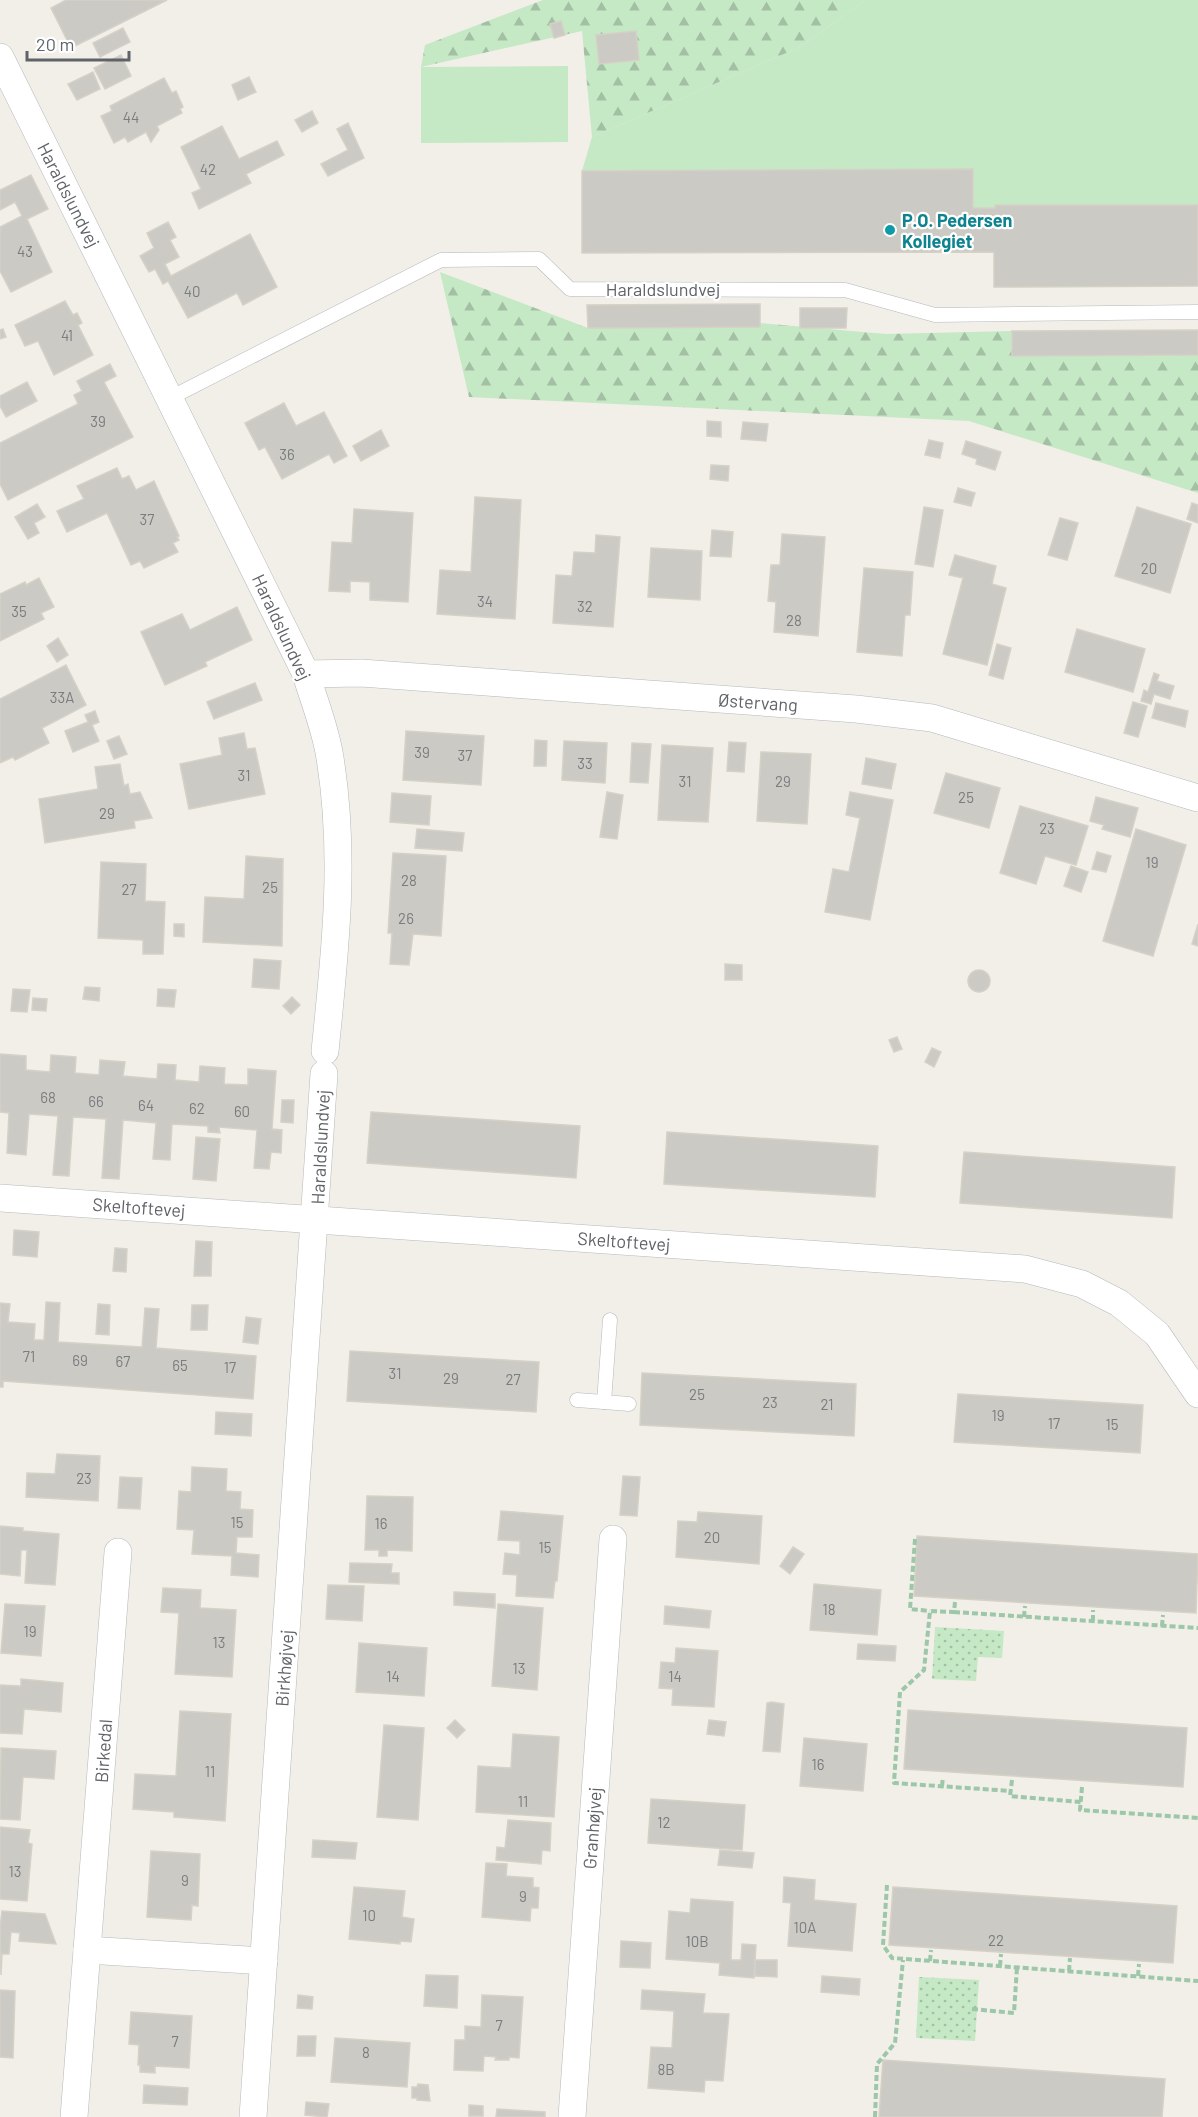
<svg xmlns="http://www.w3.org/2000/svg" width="1198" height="2117" viewBox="0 0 1198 2117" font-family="Barlow,sans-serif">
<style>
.grass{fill:#c5e8c5}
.forest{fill:url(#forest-firs)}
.park{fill:url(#park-dots)}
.building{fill:#cccac5;stroke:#d6d1c6;stroke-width:1.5}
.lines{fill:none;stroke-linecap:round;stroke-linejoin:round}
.service-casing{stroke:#b5b8bc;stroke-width:15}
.minor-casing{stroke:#b5b8bc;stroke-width:28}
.path{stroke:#9cc7a9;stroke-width:4;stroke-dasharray:6 3;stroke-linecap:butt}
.service{stroke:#fff;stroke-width:14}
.minor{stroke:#fff;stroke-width:27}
.culture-dot{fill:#0f9aa8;stroke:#fff;stroke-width:2}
.labels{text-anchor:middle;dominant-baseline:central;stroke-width:4.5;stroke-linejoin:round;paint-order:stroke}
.number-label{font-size:15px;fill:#7a7d7f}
.street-label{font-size:18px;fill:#5f6368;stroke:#fff}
.culture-label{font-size:18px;font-weight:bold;fill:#0d838f;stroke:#fff;text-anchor:start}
</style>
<defs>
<pattern id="forest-firs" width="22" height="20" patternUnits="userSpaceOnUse" patternTransform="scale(1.5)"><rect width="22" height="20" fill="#c5e8c5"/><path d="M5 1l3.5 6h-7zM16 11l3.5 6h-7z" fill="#a3c0a4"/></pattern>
<pattern id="park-dots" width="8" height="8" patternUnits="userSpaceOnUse" patternTransform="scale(1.5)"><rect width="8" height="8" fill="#c5e8c5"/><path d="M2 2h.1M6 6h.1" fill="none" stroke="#a3c0a4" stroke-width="1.8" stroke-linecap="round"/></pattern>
</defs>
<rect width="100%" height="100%" fill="#f1efe8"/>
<!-- grass -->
<g class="grass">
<polygon points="866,0 1198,0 1198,205 995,205 995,208 973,208 973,169 582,171 592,137 800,47"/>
<polygon points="568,66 568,142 421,143 421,67"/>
</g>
<!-- forest -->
<g class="forest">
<polygon points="543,0 866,0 800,47 592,137 582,31 421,67 425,45"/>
<polygon points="440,272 588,328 760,323 886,334 1012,331 1012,356 1198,355 1198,493 969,421 469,397"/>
</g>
<!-- park -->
<g class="park">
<polygon points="935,1627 1004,1631 1002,1658 978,1657 976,1681 932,1679"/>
<polygon points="919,1977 979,1980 975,2041 916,2038"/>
</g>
<!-- building -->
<g class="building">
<polygon points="66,0 167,0 71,48 51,8"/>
<polygon points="561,21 565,35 554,38 550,24"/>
<polygon points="123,28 130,42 100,57 93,43"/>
<polygon points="636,31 639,60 599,64 596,35"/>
<polygon points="121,55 131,76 105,89 94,68"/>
<polygon points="93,72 100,89 77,100 68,84"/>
<polygon points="249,77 256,92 238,100 232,85"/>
<polygon points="164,78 172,93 176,91 183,107 180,109 182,113 157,126 159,130 151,142 146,132 128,142 125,137 114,143 101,116 112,111 110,106"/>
<polygon points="312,111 318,123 302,132 295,120"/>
<polygon points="348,123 364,158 328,176 321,164 348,150 337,129"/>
<polygon points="222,126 239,159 277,141 284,155 246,174 251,183 199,209 192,193 201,189 181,147"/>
<polygon points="973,169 973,208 995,208 995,205 1198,205 1198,286 994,287 994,252 582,253 582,171"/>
<polygon points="31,175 48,209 27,219 52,272 11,292 0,271 0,227 22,216 15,202 0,210 0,190"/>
<polygon points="168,222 176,237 170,240 179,257 165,264 171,276 250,234 277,287 243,305 237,293 188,318 168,281 163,284 155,269 149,272 140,256 154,248 147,233"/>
<polygon points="65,301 73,315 77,313 82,323 78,325 93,355 54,375 38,341 25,346 15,325"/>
<polygon points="760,304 760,327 588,328 587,305"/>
<polygon points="800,308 847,308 846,328 800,328"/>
<polygon points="3,329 6,337 0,339 0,330"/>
<polygon points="1198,330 1198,355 1012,356 1012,331"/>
<polygon points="110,364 116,376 104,382 133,437 8,500 0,484 0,443 78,404 74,395 82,391 77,381"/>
<polygon points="27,382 37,401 6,417 0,406 0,396"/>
<polygon points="284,403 296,426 324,412 347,456 334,463 329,454 282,479 265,447 259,450 245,423"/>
<polygon points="707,421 721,422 721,437 707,436"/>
<polygon points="743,422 768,424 766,441 741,439"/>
<polygon points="381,430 389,446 361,461 353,446"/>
<polygon points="929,440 943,443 940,458 925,455"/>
<polygon points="966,441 1001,452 995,470 976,464 977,459 962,454"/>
<polygon points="711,465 729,466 728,481 710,479"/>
<polygon points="117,468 122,479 129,476 136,490 154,481 179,536 177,537 179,540 173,543 178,552 144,568 140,561 131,565 107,513 67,532 57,511 84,499 77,486"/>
<polygon points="958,488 975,493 971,506 954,502"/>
<polygon points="475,497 521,500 515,619 437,614 440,570 471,572"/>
<polygon points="1192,503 1198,505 1198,523 1187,519"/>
<polygon points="37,504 45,517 34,523 39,533 28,539 15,517"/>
<polygon points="924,507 943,510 933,567 915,564"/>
<polygon points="1137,507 1191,524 1170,593 1115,576"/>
<polygon points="354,509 413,513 408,602 370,600 370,582 350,581 350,592 329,591 332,542 352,543"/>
<polygon points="1060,518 1078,523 1067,560 1048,555"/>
<polygon points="712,530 733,532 731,557 710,556"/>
<polygon points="782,534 825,537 818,636 774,632 776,602 768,601 771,565 780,565"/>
<polygon points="596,535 620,537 613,627 553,623 556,575 572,576 574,552 595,553"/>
<polygon points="651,548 702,551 700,600 648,597"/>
<polygon points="955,555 996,566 992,584 1006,588 987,665 943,654 963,578 949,575"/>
<polygon points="864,568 913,572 910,615 905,615 902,656 857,652"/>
<polygon points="39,578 54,607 41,613 44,619 0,641 0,594 25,582 26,585"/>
<polygon points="237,607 252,640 205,662 207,666 165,685 141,632 182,614 190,630"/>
<polygon points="1077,629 1145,649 1133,692 1065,672"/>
<polygon points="58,638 68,655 57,662 47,646"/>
<polygon points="997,644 1011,648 1003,679 989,675"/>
<polygon points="66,665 86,705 42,728 49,743 15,760 13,757 0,763 0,699"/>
<polygon points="1154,673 1159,675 1157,681 1174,686 1170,699 1154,694 1151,704 1141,701 1144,690 1148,692"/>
<polygon points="255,683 262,700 214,719 207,702"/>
<polygon points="1133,702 1147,706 1138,737 1124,733"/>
<polygon points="1156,703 1188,711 1185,727 1152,718"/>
<polygon points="95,711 99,722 92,725 99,741 73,752 65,731 88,722 85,715"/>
<polygon points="406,731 484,736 481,785 403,780"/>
<polygon points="244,733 247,749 255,748 265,794 189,809 180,764 222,755 219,738"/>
<polygon points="119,736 127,754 114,759 107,741"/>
<polygon points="535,740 547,741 546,766 534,766"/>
<polygon points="564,741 607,743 605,783 562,780"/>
<polygon points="729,742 746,743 744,772 727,771"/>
<polygon points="632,743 651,744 648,783 630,782"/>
<polygon points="662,745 713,748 708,822 658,820"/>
<polygon points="761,752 811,754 807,824 757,821"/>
<polygon points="866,758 896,764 891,789 862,784"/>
<polygon points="120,764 124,786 128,784 130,794 140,792 152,818 134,821 135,828 45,843 39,799 98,789 95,767"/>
<polygon points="946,773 1000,788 989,828 934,813"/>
<polygon points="607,792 623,795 617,839 600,837"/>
<polygon points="850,792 893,800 870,920 825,912 833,869 849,872 860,818 846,815"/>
<polygon points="392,793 431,796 429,825 390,822"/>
<polygon points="1096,797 1138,808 1130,837 1102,829 1104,825 1090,821"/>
<polygon points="1020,806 1088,826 1076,865 1045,856 1036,884 1000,873"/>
<polygon points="417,829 464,833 462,851 415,848"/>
<polygon points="1136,829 1186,845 1153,956 1103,941"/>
<polygon points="1097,852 1111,856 1106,872 1092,869"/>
<polygon points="393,853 446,856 441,936 413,934 409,965 390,964 392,933 388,933"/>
<polygon points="246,856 283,859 282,946 203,942 205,897 244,899"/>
<polygon points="101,862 146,864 145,901 165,902 163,954 143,954 143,940 98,938"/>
<polygon points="1071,866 1088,872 1081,892 1064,886"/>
<polygon points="174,924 184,924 184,937 174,936"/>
<polygon points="1198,924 1198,946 1192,944"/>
<polygon points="254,959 281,961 279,989 252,987"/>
<polygon points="725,964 742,965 742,980 725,980"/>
<circle cx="979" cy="981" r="11"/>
<polygon points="85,987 100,988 99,1001 83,999"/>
<polygon points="13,989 30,990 27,1012 11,1011"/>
<polygon points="158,989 176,990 174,1007 157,1006"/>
<polygon points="292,997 300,1005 291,1014 283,1006"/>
<polygon points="33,998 47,999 46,1011 32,1010"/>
<polygon points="897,1037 902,1049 894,1052 889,1040"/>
<polygon points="932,1048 941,1052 934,1067 925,1062"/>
<polygon points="0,1054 26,1056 26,1070 50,1072 51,1055 76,1057 75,1073 99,1075 100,1060 125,1062 123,1076 157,1079 158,1064 176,1065 175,1080 199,1082 200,1066 225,1068 224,1084 248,1085 248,1069 276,1071 272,1129 282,1130 281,1153 271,1152 269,1169 254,1168 257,1130 219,1127 220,1133 208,1132 208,1126 172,1124 170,1160 153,1159 156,1123 123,1120 119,1179 102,1178 106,1119 73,1117 69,1176 53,1175 58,1116 29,1114 26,1155 7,1153 9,1113 0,1112"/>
<polygon points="282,1100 294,1100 293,1123 281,1122"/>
<polygon points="371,1112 580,1126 576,1178 367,1163"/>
<polygon points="667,1132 878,1146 875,1197 664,1184"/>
<polygon points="196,1137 220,1139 216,1181 193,1179"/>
<polygon points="964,1152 1175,1167 1172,1218 960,1203"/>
<polygon points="14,1230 39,1232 37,1257 13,1255"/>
<polygon points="196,1241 212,1242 211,1276 194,1276"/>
<polygon points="115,1248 127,1249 126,1272 113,1271"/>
<polygon points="46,1302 60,1303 58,1342 142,1347 145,1308 159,1309 156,1348 256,1356 253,1399 3,1381 3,1387 0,1387 0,1303 10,1304 8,1322 35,1324 34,1340 44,1340"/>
<polygon points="98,1304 110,1305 109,1335 96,1334"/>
<polygon points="192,1305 208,1305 207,1330 191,1330"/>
<polygon points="246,1317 261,1319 258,1344 243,1342"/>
<polygon points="350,1351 539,1362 536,1412 347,1401"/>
<polygon points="642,1373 856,1384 854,1436 640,1425"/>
<polygon points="958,1394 1143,1405 1140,1453 954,1442"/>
<polygon points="216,1412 252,1414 251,1436 215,1434"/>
<polygon points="57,1454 100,1456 98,1501 26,1497 27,1473 55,1474"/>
<polygon points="192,1467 227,1469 226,1491 241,1492 240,1509 253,1510 252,1537 237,1537 236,1553 259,1555 258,1577 231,1575 232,1556 192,1554 194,1530 177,1529 179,1491 191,1492"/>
<polygon points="623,1476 640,1477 637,1516 620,1515"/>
<polygon points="120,1477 142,1478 140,1509 118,1508"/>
<polygon points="367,1496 413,1497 412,1551 387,1550 387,1556 379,1556 379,1550 365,1550"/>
<polygon points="501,1511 563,1516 557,1581 555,1581 553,1598 516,1596 517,1575 503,1574 505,1553 520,1555 520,1541 498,1540"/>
<polygon points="698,1512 762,1516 759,1564 676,1557 678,1521 697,1522"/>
<polygon points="0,1526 23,1528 23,1531 59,1534 55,1585 25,1583 27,1550 21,1550 20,1576 0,1574"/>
<polygon points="917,1536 1198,1554 1196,1613 914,1596"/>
<polygon points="793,1547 804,1554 790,1574 780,1566"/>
<polygon points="350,1563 392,1564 391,1573 399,1573 399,1584 349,1582"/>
<polygon points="814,1584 881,1590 877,1635 810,1630"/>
<polygon points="328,1585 364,1586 362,1621 326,1619"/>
<polygon points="163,1588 201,1590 200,1608 236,1610 232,1677 175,1674 179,1613 161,1612"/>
<polygon points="454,1592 495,1594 495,1608 454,1605"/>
<polygon points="5,1604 45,1606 41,1656 1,1653"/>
<polygon points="498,1604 543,1608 537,1690 492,1686"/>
<polygon points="665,1606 711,1611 709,1628 664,1624"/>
<polygon points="359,1643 427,1648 424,1696 356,1692"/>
<polygon points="858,1644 896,1646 895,1661 857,1659"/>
<polygon points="676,1648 718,1651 714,1707 672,1705 673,1689 659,1688 661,1662 675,1663"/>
<polygon points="21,1679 63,1683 61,1712 24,1709 22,1734 0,1733 0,1685 21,1686"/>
<polygon points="771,1702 784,1704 780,1752 763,1751 767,1703"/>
<polygon points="908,1710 1187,1728 1183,1787 904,1769"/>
<polygon points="180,1711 231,1714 225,1821 174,1817 174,1812 133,1809 135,1774 176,1776"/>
<polygon points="455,1720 465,1730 457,1738 447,1728"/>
<polygon points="709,1720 726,1722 724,1736 707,1734"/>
<polygon points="384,1725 424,1728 418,1820 377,1817"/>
<polygon points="513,1734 559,1737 554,1817 476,1812 478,1766 511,1768"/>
<polygon points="804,1738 867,1744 863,1791 800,1786"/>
<polygon points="1,1748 56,1751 54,1779 23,1777 20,1820 0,1819"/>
<polygon points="651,1799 745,1805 742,1850 648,1843"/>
<polygon points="508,1820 551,1823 550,1851 542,1850 541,1864 496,1860 497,1847 505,1848"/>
<polygon points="0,1827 30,1830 28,1843 32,1844 27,1901 0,1899"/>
<polygon points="313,1840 357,1843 355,1859 312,1857"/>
<polygon points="720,1850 754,1853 752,1868 718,1865"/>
<polygon points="151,1851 200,1854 198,1906 192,1905 191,1920 147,1917"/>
<polygon points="486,1863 507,1864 506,1876 533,1878 533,1887 539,1888 538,1908 531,1908 530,1921 482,1917"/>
<polygon points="784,1877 815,1880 814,1900 856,1904 852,1951 788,1946 791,1903 783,1902"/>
<polygon points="354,1887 405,1891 402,1917 414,1919 411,1942 400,1941 400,1944 349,1939"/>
<polygon points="893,1887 1177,1906 1173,1963 889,1945"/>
<polygon points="691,1899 733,1902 731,1960 741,1960 742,1944 756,1945 754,1978 719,1975 720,1963 666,1959 669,1911 690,1913"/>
<polygon points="2,1911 45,1914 56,1944 19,1941 20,1933 11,1932 9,1954 2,1954 1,1975 0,1927"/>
<polygon points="621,1941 651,1943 650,1968 620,1967"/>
<polygon points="755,1960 777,1960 777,1977 755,1976"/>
<polygon points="426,1975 458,1976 457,2008 424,2006"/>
<polygon points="822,1976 860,1979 859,1995 821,1992"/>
<polygon points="0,1990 15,1991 13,2058 0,2057"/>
<polygon points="642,1990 705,1994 703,2013 729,2014 723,2081 705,2080 704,2092 648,2088 651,2047 672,2048 674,2011 641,2009"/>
<polygon points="298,1995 313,1997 312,2009 297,2008"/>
<polygon points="482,1995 523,1997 519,2058 509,2057 509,2060 495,2060 496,2057 484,2056 483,2071 454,2070 455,2040 465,2040 465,2026 481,2027"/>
<polygon points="131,2012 192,2016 189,2068 155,2066 155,2073 140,2072 140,2065 138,2065 139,2045 129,2044"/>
<polygon points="298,2036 316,2036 315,2056 297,2056"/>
<polygon points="335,2038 410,2043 407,2087 331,2082"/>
<polygon points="883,2060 1165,2079 1162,2117 879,2117"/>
<polygon points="418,2084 428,2085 430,2101 417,2100 417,2098 412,2098 412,2087 417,2087"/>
<polygon points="144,2085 188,2088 187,2105 143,2103"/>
<polygon points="306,2102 329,2104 327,2117 305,2115"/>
<polygon points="469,2105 483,2106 483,2116 469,2116"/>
<polygon points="497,2109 545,2112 545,2117 496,2117"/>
</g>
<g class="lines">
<!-- service casing -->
<g class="service-casing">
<g id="service">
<polyline points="170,398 441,260 539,259 570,289 845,290 935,315 1198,312"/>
<polyline points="610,1320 604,1402 629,1404"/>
<polyline points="577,1400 604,1402"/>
</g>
</g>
<!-- minor casing -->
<g class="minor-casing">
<g id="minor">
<path d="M0,57L306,674C314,701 326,730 330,758C346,857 335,953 325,1051"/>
<polyline points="306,674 361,673 856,709 932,718 1198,798"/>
<polyline points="0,1198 1025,1269 1082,1284 1119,1303 1157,1334 1198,1394"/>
<polyline points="87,1950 264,1961"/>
<polyline points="74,2117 118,1552"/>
<polyline points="253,2117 324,1074"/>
<polyline points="572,2117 613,1539"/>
</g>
</g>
<!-- path -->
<g class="path">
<polyline points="915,1539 910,1609 930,1611"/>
<polyline points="955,1602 954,1612 930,1611 924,1670 900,1692 894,1783 1011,1791"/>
<polyline points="954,1612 1198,1628"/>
<polyline points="1024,1617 1025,1606"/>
<polyline points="1093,1621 1093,1610"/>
<polyline points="1162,1626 1163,1615"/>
<polyline points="1012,1780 1010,1796 1081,1802"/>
<polyline points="942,1786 943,1777"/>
<polyline points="1082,1787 1080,1810 1198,1818"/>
<polyline points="887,1885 883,1945 892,1958 1198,1981"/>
<polyline points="930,1961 931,1950"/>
<polyline points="1000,1966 1001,1954"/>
<polyline points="1069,1971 1070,1958"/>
<polyline points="1138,1976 1139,1964"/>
<polyline points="972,2009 1014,2013 1017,1967"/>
<polyline points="875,2117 877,2064 895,2043 903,1960"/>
</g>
<!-- service -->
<use href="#service" class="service"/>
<!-- minor -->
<use href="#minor" class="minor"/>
</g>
<!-- markers -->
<circle class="culture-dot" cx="890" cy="230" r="6"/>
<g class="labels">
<!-- number labels -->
<g class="number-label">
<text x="131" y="117">44</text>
<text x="208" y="169">42</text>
<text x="25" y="251">43</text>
<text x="192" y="291">40</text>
<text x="67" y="335">41</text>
<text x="98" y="421">39</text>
<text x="287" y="454">36</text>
<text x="147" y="519">37</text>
<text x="1149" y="568">20</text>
<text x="485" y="601">34</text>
<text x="585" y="606">32</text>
<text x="19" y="611">35</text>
<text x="794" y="620">28</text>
<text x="62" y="697">33A</text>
<text x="422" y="752">39</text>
<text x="465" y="755">37</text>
<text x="585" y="763">33</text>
<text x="244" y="775">31</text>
<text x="685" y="781">31</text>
<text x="783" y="781">29</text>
<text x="966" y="797">25</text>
<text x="107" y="813">29</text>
<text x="1047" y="828">23</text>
<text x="1152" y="862">19</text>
<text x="409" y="880">28</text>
<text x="270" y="887">25</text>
<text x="129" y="889">27</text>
<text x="406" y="918">26</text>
<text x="48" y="1097">68</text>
<text x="96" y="1101">66</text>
<text x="146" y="1105">64</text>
<text x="197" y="1108">62</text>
<text x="242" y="1111">60</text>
<text x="29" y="1356">71</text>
<text x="80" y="1360">69</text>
<text x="123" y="1361">67</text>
<text x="180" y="1365">65</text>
<text x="230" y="1367">17</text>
<text x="395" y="1373">31</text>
<text x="451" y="1378">29</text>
<text x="513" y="1379">27</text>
<text x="697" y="1394">25</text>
<text x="770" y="1402">23</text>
<text x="827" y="1404">21</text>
<text x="998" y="1415">19</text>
<text x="1054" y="1423">17</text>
<text x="1112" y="1424">15</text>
<text x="84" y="1478">23</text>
<text x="237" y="1522">15</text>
<text x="381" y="1523">16</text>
<text x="712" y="1537">20</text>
<text x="545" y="1547">15</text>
<text x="829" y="1609">18</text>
<text x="30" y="1631">19</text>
<text x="219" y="1642">13</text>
<text x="519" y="1668">13</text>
<text x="393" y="1676">14</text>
<text x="675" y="1676">14</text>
<text x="818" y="1764">16</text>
<text x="210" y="1771">11</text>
<text x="523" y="1801">11</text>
<text x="664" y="1822">12</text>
<text x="15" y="1871">13</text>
<text x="185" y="1880">9</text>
<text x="523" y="1896">9</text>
<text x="369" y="1915">10</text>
<text x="805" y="1927">10A</text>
<text x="996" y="1940">22</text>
<text x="697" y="1941">10B</text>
<text x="499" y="2025">7</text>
<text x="175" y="2041">7</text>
<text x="366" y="2052">8</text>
<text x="666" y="2069">8B</text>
</g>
<!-- street labels -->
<g class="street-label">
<text transform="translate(69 195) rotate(63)">Haraldslundvej</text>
<text x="663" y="289">Haraldslundvej</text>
<text transform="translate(282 627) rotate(65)">Haraldslundvej</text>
<text transform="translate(758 702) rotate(4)">Østervang</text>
<text transform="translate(320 1147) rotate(-87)">Haraldslundvej</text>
<text transform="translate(139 1207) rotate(4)">Skeltoftevej</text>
<text transform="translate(624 1241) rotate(4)">Skeltoftevej</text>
<text transform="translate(284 1668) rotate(-86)">Birkhøjvej</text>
<text transform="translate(103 1751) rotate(-86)">Birkedal</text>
<text transform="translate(592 1828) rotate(-86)">Granhøjvej</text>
</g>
<!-- culture labels -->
<g class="culture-label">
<text x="902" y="220">P.O. Pedersen<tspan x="902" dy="21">Kollegiet</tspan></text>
</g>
</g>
<!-- scale -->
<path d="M27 51v9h102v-9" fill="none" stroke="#5f6368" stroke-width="3"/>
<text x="36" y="51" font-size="18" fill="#5f6368" stroke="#ffffff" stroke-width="4.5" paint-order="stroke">20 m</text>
</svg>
